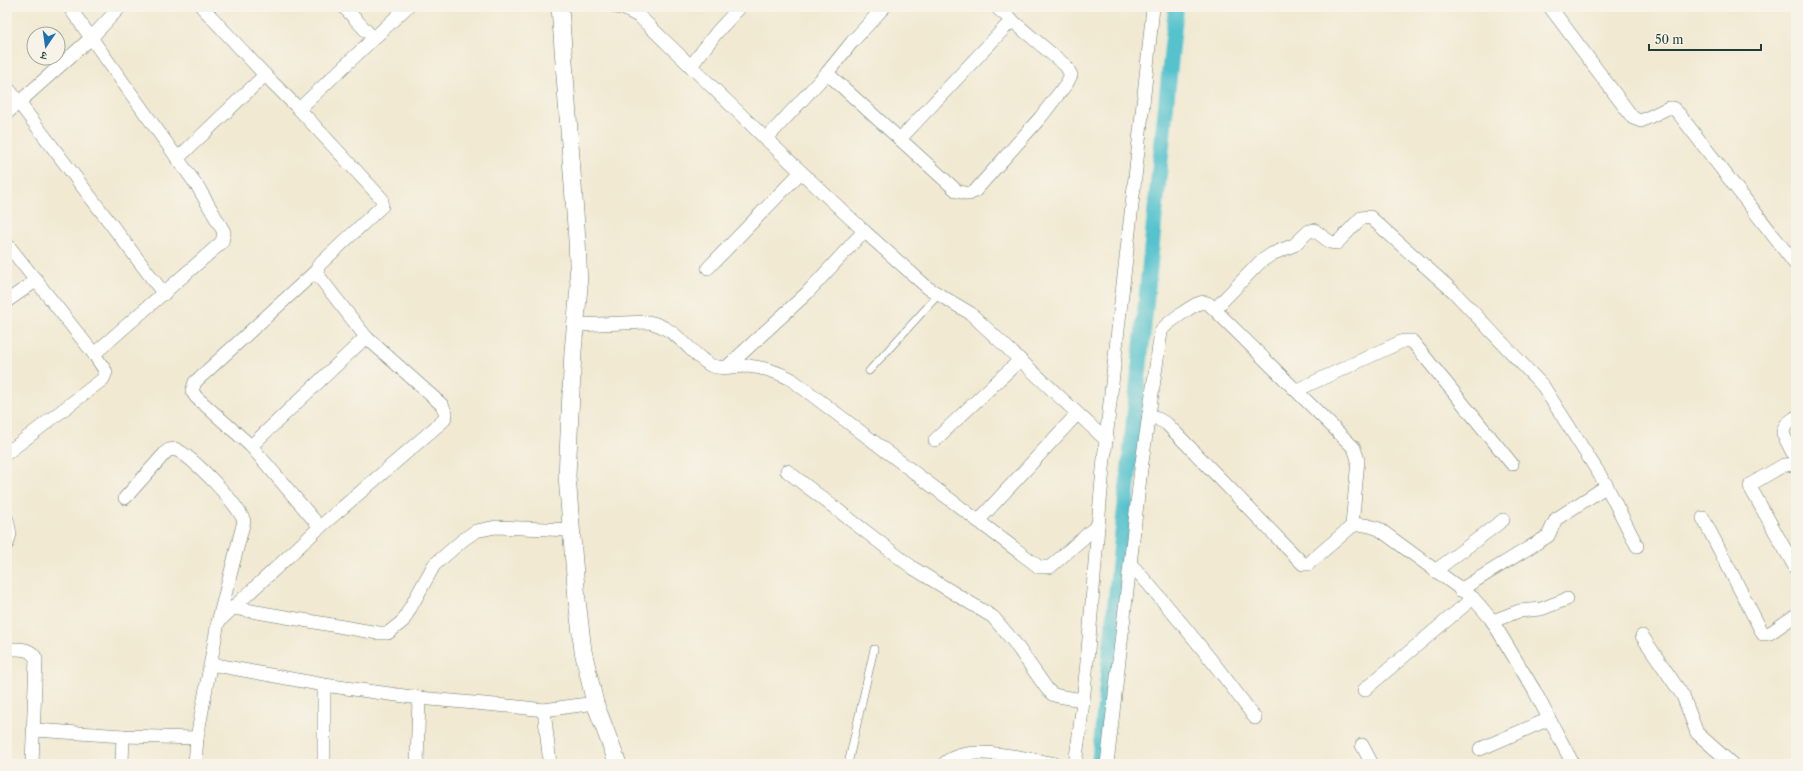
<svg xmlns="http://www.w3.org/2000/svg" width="1803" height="771" viewBox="0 0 1803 771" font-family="'Libre Caslon Text','Noto Serif Devanagari',serif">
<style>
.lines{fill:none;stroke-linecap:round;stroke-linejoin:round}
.canal{stroke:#55c2ce;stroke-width:16}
.service-casing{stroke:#68796b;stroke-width:8}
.minor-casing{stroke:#68796b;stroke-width:14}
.tertiary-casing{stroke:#68796b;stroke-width:18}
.service{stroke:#fff;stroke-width:7}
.minor{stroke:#fff;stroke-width:13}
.tertiary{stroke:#fff;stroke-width:17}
</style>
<rect width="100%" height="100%" fill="#f7f3e8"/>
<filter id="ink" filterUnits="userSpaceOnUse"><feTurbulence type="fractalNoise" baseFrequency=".025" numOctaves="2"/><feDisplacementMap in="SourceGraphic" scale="8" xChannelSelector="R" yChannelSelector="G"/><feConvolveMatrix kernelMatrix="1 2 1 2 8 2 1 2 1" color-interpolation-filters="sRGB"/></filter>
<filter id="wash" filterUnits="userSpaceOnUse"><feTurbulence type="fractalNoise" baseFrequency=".012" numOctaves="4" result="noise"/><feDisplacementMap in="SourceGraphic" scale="16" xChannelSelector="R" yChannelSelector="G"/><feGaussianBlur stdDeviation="0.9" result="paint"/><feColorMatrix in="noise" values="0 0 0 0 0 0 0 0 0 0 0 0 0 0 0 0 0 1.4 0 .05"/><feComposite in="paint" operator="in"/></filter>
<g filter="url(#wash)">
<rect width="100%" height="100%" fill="#f1e9d2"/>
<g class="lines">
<!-- canal -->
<polyline class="canal" points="1099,764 1176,7"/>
</g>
</g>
<g filter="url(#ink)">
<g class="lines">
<!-- service casing -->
<g class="service-casing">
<g id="service">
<polyline points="869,371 939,294"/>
<polyline points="848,764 874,649"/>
</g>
</g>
<!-- minor casing -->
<g class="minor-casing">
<g id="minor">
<polyline points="69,7 198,187 224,232 222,242 94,354"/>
<polyline points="202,7 265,75 299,109 382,199 382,206 318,266 317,274 366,337 442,405 446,414 444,420 320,527 218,622"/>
<polyline points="344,7 373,38"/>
<polyline points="616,7 623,8 640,17 766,139 864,231 928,288 970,313 1106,440"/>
<polyline points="1550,7 1633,118 1641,121 1668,108 1673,108 1679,114 1796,265"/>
<polyline points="691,66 717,32 740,7"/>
<polyline points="827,73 957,191 969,194 975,191 1040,118 1067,83 1071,75 1066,66 996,7"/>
<polyline points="7,87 164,294"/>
<polyline points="299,109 407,7"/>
<polyline points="7,113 91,38 120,7"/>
<polyline points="766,139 827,73 852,42 884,7"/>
<polyline points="900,139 1012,20"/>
<polyline points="177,159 265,75"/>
<polyline points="7,244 94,354 106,372 103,379 7,453"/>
<polyline points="708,268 801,172"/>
<polyline points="316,271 195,382 192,391 196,397 251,446 320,527"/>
<polyline points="7,301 37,280"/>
<polyline points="1215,309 1260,262 1272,254 1294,245 1309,231 1314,230 1330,242 1337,243 1361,218 1370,217 1454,292 1543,386 1607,486 1556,519 1548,536 1460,590"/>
<path d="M576,325L648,322C668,325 684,343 698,356C702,359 706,363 710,365C721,370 735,366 747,366C763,367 777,372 791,379L1039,567H1050L1098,525"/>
<polyline points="727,367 807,293 864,231"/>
<polyline points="1297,390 1403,341 1412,341 1512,464"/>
<path d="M1149,414L1167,424L1303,564H1308L1352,526C1362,523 1370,526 1379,529L1473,598L1491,619L1534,690L1573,764"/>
<path d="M1796,417C1789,422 1783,425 1783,434L1796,459"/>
<polyline points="935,440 1020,360"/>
<polyline points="251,446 366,337"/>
<polyline points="1796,464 1784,465 1751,484 1750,487 1796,569"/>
<polyline points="787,471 913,568 993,617 1014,642 1047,689 1052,694 1058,696 1082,700"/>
<polyline points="1607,487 1637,546"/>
<path d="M125,498L166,452L169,450L175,449C193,457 237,503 244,521L218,622L197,738L195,764"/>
<polyline points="1703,518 1763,634 1770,633 1796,615"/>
<polyline points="7,519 10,534 7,544"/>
<polyline points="978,521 1077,414"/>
<path d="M1130,563C1174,613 1216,664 1255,718"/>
<polyline points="1435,571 1503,520"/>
<polyline points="234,608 378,633 388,633 403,621 434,565 464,539 476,531 496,527 571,530"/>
<polyline points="1493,621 1519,611 1541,609 1567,599"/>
<polyline points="1642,636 1683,696 1697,733 1732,764"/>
<path d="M7,649C18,649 31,647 36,659L32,764"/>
<polyline points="211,664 324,685 419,698 518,707 544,710 595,703"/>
<polyline points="1364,690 1473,598"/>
<polyline points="544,710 550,764"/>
<polyline points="35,730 123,736 197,738"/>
<polyline points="1362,745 1372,764"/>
<polyline points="1480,749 1549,719"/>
<polyline points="122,764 123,736"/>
<polyline points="324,764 324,685"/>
<polyline points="417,764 419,698"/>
<path d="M944,764C967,742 1026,759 1055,764"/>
<path d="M1075,764C1091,657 1094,548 1106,440C1121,296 1139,152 1153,7"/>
<path d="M1107,764L1141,469L1161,332C1163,325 1193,305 1200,303C1203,302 1206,302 1209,304L1354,448L1358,460L1352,526"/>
</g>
</g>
<!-- tertiary casing -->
<g class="tertiary-casing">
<polyline id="tertiary" points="560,7 577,240 579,287 573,351 567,476 577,600 583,651 595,703 618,764"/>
</g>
<!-- service -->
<use href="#service" class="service"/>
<!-- minor -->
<use href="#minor" class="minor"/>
<!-- tertiary -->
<use href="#tertiary" class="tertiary"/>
</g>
</g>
<!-- margin -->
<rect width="1803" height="771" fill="none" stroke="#f7f3e8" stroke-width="24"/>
<!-- north arrow -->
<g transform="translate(46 46) rotate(193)"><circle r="19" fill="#f7f3e8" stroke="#a1aaa0"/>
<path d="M0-3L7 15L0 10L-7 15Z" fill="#1f6fb2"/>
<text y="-6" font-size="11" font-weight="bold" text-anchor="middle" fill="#1f3d34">उ</text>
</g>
<!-- scale -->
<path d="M1649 44v6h112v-6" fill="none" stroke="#1f3d34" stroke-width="2"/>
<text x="1655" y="44" font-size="12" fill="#1f3d34" stroke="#f7f3e8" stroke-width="3" paint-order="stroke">50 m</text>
</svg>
